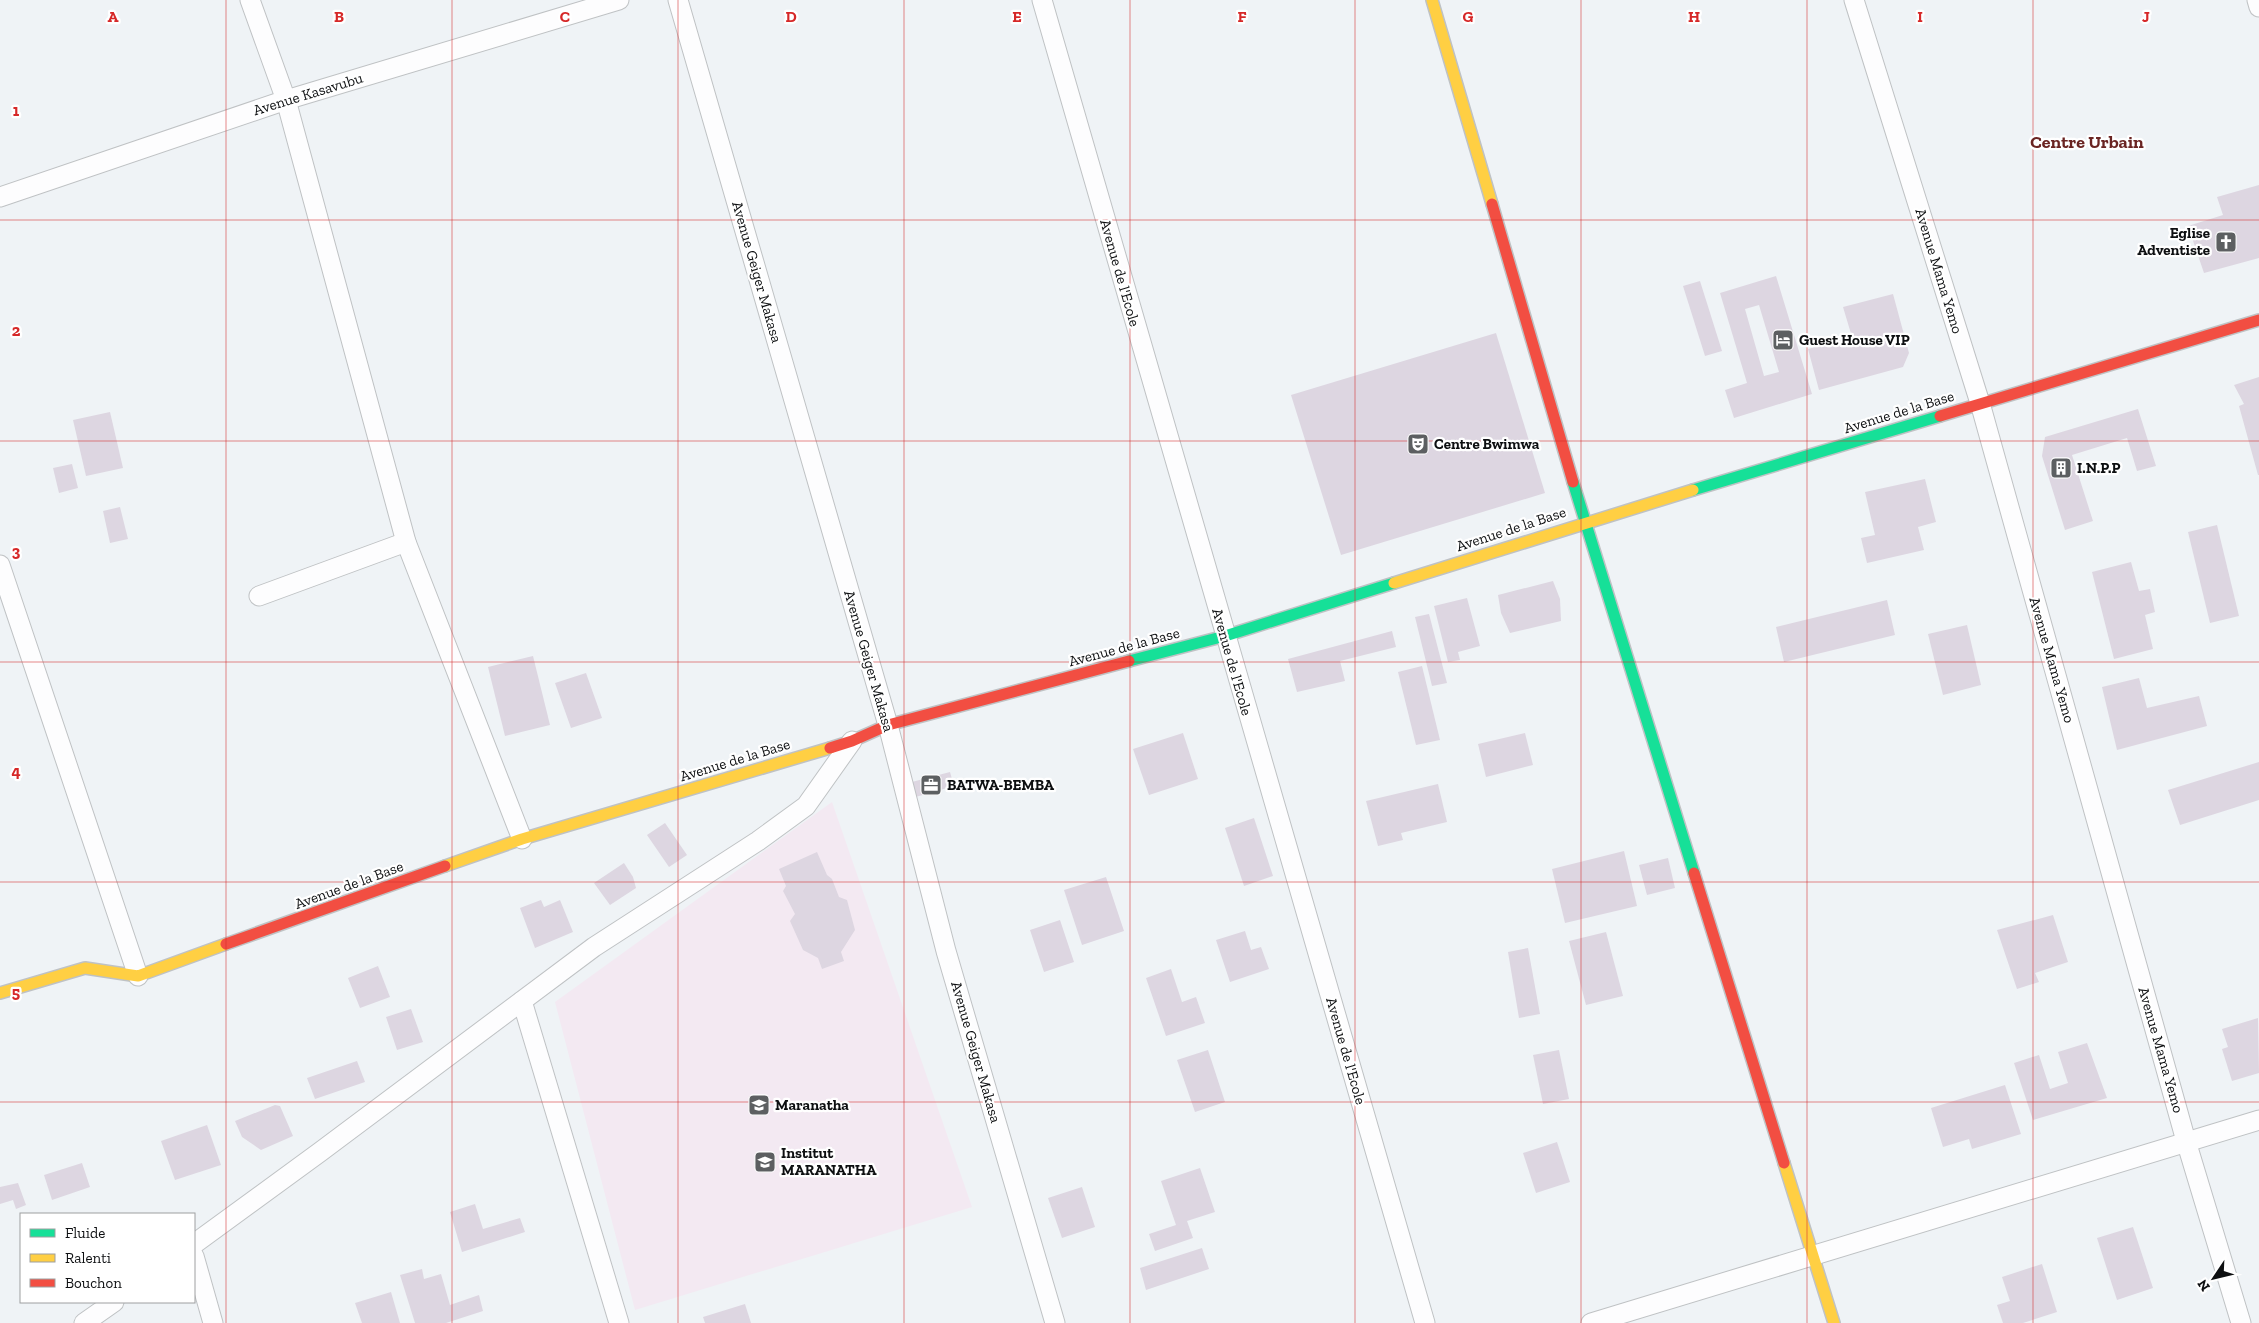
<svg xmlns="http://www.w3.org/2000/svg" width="2259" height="1323" viewBox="0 0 2259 1323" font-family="'Zilla Slab',serif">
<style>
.education{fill:#f3e9f2}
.building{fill:#ddd6e1;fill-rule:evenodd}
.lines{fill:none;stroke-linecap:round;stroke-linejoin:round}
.street-casing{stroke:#bfc2c4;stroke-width:21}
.fast-casing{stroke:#bfc2c4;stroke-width:14}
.slow-casing{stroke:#bfc2c4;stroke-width:14}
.jam-casing{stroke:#bfc2c4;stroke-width:14}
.street{stroke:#fdfdfe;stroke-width:19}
.fast{stroke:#16e098;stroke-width:11}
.slow{stroke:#ffcf43;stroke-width:11}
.jam{stroke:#f24e42;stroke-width:11}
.grid{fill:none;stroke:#d62828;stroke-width:1;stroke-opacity:0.55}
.labels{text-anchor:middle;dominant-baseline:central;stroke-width:4.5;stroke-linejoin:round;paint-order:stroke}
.street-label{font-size:15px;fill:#0d0f11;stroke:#fff}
.poi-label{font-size:15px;font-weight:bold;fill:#0d0f11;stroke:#fff;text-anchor:start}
.quarter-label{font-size:18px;font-weight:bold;fill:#6a2422;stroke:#fff}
.grid-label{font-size:16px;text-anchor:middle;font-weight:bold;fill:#d62828;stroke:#fff;stroke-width:4.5;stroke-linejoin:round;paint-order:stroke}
</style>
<rect width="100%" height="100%" fill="#eff3f6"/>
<!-- education -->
<polygon class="education" points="832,802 972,1207 635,1310 555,1002"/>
<!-- building -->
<g class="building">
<polygon points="2259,185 2259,258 2204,273 2188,226 2223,215 2217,197"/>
<path d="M1776,276L1812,394L1734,418L1725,390L1747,383L1720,293ZM1759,305L1779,372L1764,376L1745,309Z"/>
<polygon points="1700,281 1722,351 1705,356 1683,286"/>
<polygon points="1893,294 1909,353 1903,367 1819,390 1808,349 1852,337 1843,307"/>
<polygon points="1496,333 1545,493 1341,555 1291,395"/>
<polygon points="2259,377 2259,475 2258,475 2239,406 2244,404 2234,385"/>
<polygon points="2138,409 2156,466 2137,471 2127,438 2072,455 2093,521 2065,530 2042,456 2045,437"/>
<polygon points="110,412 123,468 86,476 73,420"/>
<polygon points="72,464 78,488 59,493 53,468"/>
<polygon points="1925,479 1936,522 1918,527 1924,550 1867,563 1861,538 1875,535 1865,492"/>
<polygon points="120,507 128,539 110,543 103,511"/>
<polygon points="2217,525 2239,616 2210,623 2188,532"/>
<polygon points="2131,562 2139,591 2150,589 2155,612 2145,615 2153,649 2114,659 2092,572"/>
<polygon points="1553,581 1560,599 1561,621 1510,633 1501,613 1498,595"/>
<polygon points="1467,598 1480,646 1458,652 1460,660 1448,662 1434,606"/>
<polygon points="1887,600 1895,635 1784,662 1776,627"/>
<polygon points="1429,614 1447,683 1432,686 1415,617"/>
<polygon points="1967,625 1981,685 1943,695 1928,634"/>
<polygon points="1392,631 1396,647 1340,661 1345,681 1297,692 1288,659"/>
<polygon points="533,656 550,725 505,736 488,667"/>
<polygon points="1422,666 1440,740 1416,745 1398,672"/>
<polygon points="586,673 602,718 571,728 555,683"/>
<polygon points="2139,678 2147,708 2199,696 2207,726 2117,750 2102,687"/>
<polygon points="1183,733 1198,779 1149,795 1133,749"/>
<polygon points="1525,733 1533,765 1486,777 1478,744"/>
<polygon points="2259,762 2259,800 2180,825 2168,790"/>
<polygon points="950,772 954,786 912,798 908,783"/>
<polygon points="1438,784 1447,822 1401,833 1403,840 1378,846 1366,801"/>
<polygon points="1254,818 1273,876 1244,886 1225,828"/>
<polygon points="665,823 687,855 669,867 647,835"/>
<polygon points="1624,851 1637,906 1565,923 1552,869"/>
<polygon points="817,852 827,875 832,879 839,897 847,900 855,930 841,952 844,961 822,969 818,958 803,950 790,921 795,914 783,891 786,886 779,869"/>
<polygon points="1668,858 1675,888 1647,895 1639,865"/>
<polygon points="624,863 633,877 636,888 610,905 594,883"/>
<polygon points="1106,877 1124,931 1082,945 1064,890"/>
<polygon points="541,900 544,907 560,900 573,932 535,948 520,908"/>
<polygon points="2053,915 2068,962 2035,973 2039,982 2017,989 1997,930"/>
<polygon points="1060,920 1074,962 1044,972 1030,930"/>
<polygon points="1245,931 1251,950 1261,947 1269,969 1230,982 1216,940"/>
<polygon points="1606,932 1623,996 1586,1005 1569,941"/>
<polygon points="1528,948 1540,1014 1519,1018 1508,952"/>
<polygon points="378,966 390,997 360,1008 348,978"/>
<polygon points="1171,969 1182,1002 1196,997 1205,1023 1166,1036 1146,978"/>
<polygon points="411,1009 423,1042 397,1050 386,1017"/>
<polygon points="2258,1018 2259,1073 2232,1081 2222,1049 2228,1047 2222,1029"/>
<polygon points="2087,1043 2107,1098 2033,1120 2014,1063 2039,1055 2050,1089 2068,1083 2058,1052"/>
<polygon points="1208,1050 1225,1102 1195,1112 1177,1060"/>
<polygon points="1559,1050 1569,1099 1543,1104 1533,1055"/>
<polygon points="357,1061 365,1082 315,1099 307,1078"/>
<polygon points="2005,1085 2021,1134 1972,1149 1969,1139 1943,1147 1931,1108"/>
<polygon points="275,1105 280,1106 293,1136 261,1150 242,1137 235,1121"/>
<polygon points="207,1125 221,1165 175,1180 161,1141"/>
<polygon points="1557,1142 1570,1182 1536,1193 1523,1153"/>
<polygon points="82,1163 90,1187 52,1200 44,1175"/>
<polygon points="1200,1168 1215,1212 1187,1221 1193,1238 1155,1251 1149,1234 1176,1225 1161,1181"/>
<polygon points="18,1183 26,1205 16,1209 13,1200 0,1204 0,1187"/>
<polygon points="1082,1187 1095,1227 1062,1238 1048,1198"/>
<polygon points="475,1204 483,1229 520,1218 525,1232 462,1252 450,1212"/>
<polygon points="2133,1227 2153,1288 2117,1300 2097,1238"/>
<polygon points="1202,1248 1209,1269 1146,1290 1140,1268"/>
<polygon points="2042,1264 2057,1312 2023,1323 2003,1323 1997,1305 2010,1301 2002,1277"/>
<polygon points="422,1269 424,1279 441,1274 450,1305 479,1295 483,1311 446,1323 415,1323 400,1275"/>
<polygon points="391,1292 400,1323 362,1323 355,1303"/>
<polygon points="745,1304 751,1323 705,1323 703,1317"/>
</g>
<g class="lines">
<!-- street casing -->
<g class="street-casing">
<g id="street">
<polyline points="250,0 286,100 406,542 522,839"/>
<polyline points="678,0 888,725 946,951 1055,1323"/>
<polyline points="1042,0 1425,1323"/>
<polyline points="1854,0 1980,403 2186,1141 2241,1323"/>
<polyline points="2257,0 2259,7"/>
<polyline points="0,197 286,100 619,0"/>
<polyline points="0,565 138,976"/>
<polyline points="259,596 406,542"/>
<polyline points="522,1001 619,1323"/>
<polyline points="194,1244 320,1152 594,947 758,841 806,806 852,741"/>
<polyline points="194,1256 213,1323"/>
<polyline points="84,1323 114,1302"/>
<polyline points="1591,1323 2259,1120"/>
</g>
</g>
<!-- fast casing -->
<g class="fast-casing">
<g id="fast">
<polyline points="1573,482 1694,873"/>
<polyline points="1693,490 1940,416"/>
<polyline points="1129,661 1225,636 1394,583"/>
</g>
</g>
<!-- slow casing -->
<g class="slow-casing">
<g id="slow">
<polyline points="1432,0 1492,204"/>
<polyline points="1394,583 1693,490"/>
<polyline points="445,866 522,839 830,748"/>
<polyline points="0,993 85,968 138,976 226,944"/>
<polyline points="1784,1163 1834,1323"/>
</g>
</g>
<!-- jam casing -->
<g class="jam-casing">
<g id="jam">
<polyline points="1492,204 1573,482"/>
<polyline points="1940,416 2259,320"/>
<polyline points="830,748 852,741 888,725 1129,661"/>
<polyline points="1694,873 1784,1163"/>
<polyline points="226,944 445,866"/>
</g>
</g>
<!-- street -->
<use href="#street" class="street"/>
<!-- fast -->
<use href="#fast" class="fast"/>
<!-- slow -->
<use href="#slow" class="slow"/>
<!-- jam -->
<use href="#jam" class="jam"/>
</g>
<!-- grid -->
<path class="grid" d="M226,0V1323M452,0V1323M678,0V1323M904,0V1323M1130,0V1323M1355,0V1323M1581,0V1323M1807,0V1323M2033,0V1323M0,220H2259M0,441H2259M0,662H2259M0,882H2259M0,1102H2259"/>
<!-- icons -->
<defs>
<g id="church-square" transform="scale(1.125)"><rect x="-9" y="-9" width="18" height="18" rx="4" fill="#5c5f61" stroke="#fff"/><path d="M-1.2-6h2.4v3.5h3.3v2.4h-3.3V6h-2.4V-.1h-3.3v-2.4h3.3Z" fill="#fff"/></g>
<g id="hotel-square" transform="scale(1.125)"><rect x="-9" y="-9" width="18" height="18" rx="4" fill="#5c5f61" stroke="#fff"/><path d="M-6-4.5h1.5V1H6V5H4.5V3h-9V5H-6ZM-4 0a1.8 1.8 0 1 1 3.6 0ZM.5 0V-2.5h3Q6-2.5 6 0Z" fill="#fff"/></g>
<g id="theatre-square" transform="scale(1.125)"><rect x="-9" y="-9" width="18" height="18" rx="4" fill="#5c5f61" stroke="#fff"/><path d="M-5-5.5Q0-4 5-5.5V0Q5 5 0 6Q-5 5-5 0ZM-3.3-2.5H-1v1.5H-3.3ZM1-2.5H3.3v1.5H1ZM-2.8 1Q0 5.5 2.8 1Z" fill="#fff"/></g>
<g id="building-square" transform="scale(1.125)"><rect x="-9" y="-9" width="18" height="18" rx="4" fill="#5c5f61" stroke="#fff"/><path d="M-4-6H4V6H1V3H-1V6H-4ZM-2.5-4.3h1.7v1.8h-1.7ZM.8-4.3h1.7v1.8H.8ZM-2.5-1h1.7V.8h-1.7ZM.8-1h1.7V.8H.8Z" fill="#fff"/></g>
<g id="office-square" transform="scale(1.125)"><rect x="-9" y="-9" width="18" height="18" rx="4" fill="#5c5f61" stroke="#fff"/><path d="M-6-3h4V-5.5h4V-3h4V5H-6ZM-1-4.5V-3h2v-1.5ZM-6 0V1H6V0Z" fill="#fff"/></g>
<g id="school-square" transform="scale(1.125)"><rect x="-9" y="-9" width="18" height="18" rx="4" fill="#5c5f61" stroke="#fff"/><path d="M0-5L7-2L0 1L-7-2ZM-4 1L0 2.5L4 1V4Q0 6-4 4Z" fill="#fff"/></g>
</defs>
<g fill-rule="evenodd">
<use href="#church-square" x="2226" y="242"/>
<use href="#hotel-square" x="1783" y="340"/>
<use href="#theatre-square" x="1418" y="444"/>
<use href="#building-square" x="2061" y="468"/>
<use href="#office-square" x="931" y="785"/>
<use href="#school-square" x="759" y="1105"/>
<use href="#school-square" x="765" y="1162"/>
</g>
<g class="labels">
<!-- street labels -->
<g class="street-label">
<text transform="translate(308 94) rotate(-17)">Avenue Kasavubu</text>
<text transform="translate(1939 271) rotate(73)">Avenue Mama Yemo</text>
<text transform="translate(757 272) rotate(74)">Avenue Geiger Makasa</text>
<text transform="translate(1120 273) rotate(74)">Avenue de l'Ecole</text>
<text transform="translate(1899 412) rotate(-17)">Avenue de la Base</text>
<text transform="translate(1511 529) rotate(-18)">Avenue de la Base</text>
<text transform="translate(1124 647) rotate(-15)">Avenue de la Base</text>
<text transform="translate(2052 660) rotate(74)">Avenue Mama Yemo</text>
<text transform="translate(869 661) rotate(74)">Avenue Geiger Makasa</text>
<text transform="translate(1232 662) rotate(74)">Avenue de l'Ecole</text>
<text transform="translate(735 760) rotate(-17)">Avenue de la Base</text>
<text transform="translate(349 885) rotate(-20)">Avenue de la Base</text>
<text transform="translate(2161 1050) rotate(74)">Avenue Mama Yemo</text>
<text transform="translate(1346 1051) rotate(74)">Avenue de l'Ecole</text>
<text transform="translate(976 1052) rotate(74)">Avenue Geiger Makasa</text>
</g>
<!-- poi labels -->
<g class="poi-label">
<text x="2210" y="233" text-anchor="end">Eglise<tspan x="2210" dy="17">Adventiste</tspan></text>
<text x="1799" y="340">Guest House VIP</text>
<text x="1434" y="444">Centre Bwimwa</text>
<text x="2077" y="468">I.N.P.P</text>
<text x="947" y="785">BATWA-BEMBA</text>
<text x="775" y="1105">Maranatha</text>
<text x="781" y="1153">Institut<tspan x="781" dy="17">MARANATHA</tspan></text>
</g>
<!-- quarter labels -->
<g class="quarter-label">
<text x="2087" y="142">Centre Urbain</text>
</g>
</g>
<g class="grid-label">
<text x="113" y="22">A</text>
<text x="339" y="22">B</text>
<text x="565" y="22">C</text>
<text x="791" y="22">D</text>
<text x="1017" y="22">E</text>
<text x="1242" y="22">F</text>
<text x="1468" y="22">G</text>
<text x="1694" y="22">H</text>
<text x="1920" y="22">I</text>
<text x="2146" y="22">J</text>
<text x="16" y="116">1</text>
<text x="16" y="336">2</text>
<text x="16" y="557">3</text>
<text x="16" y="777">4</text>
<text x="16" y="998">5</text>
</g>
<!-- legend -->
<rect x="20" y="1213" width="175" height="90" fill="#ffffff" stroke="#9e9fa0"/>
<rect x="30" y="1229" width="25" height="8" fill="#16e098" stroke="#9e9fa0"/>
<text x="65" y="1238" font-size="15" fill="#0d0f11">Fluide</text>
<rect x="30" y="1254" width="25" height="8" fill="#ffcf43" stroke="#9e9fa0"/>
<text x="65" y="1263" font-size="15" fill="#0d0f11">Ralenti</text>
<rect x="30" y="1279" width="25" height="8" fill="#f24e42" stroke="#9e9fa0"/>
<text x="65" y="1288" font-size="15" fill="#0d0f11">Bouchon</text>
<!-- north arrow -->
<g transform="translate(2214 1278) rotate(235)" stroke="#ffffff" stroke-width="4" paint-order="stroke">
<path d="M0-4L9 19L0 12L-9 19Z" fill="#0d0f11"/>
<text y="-8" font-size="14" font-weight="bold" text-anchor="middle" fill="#0d0f11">N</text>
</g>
</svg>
